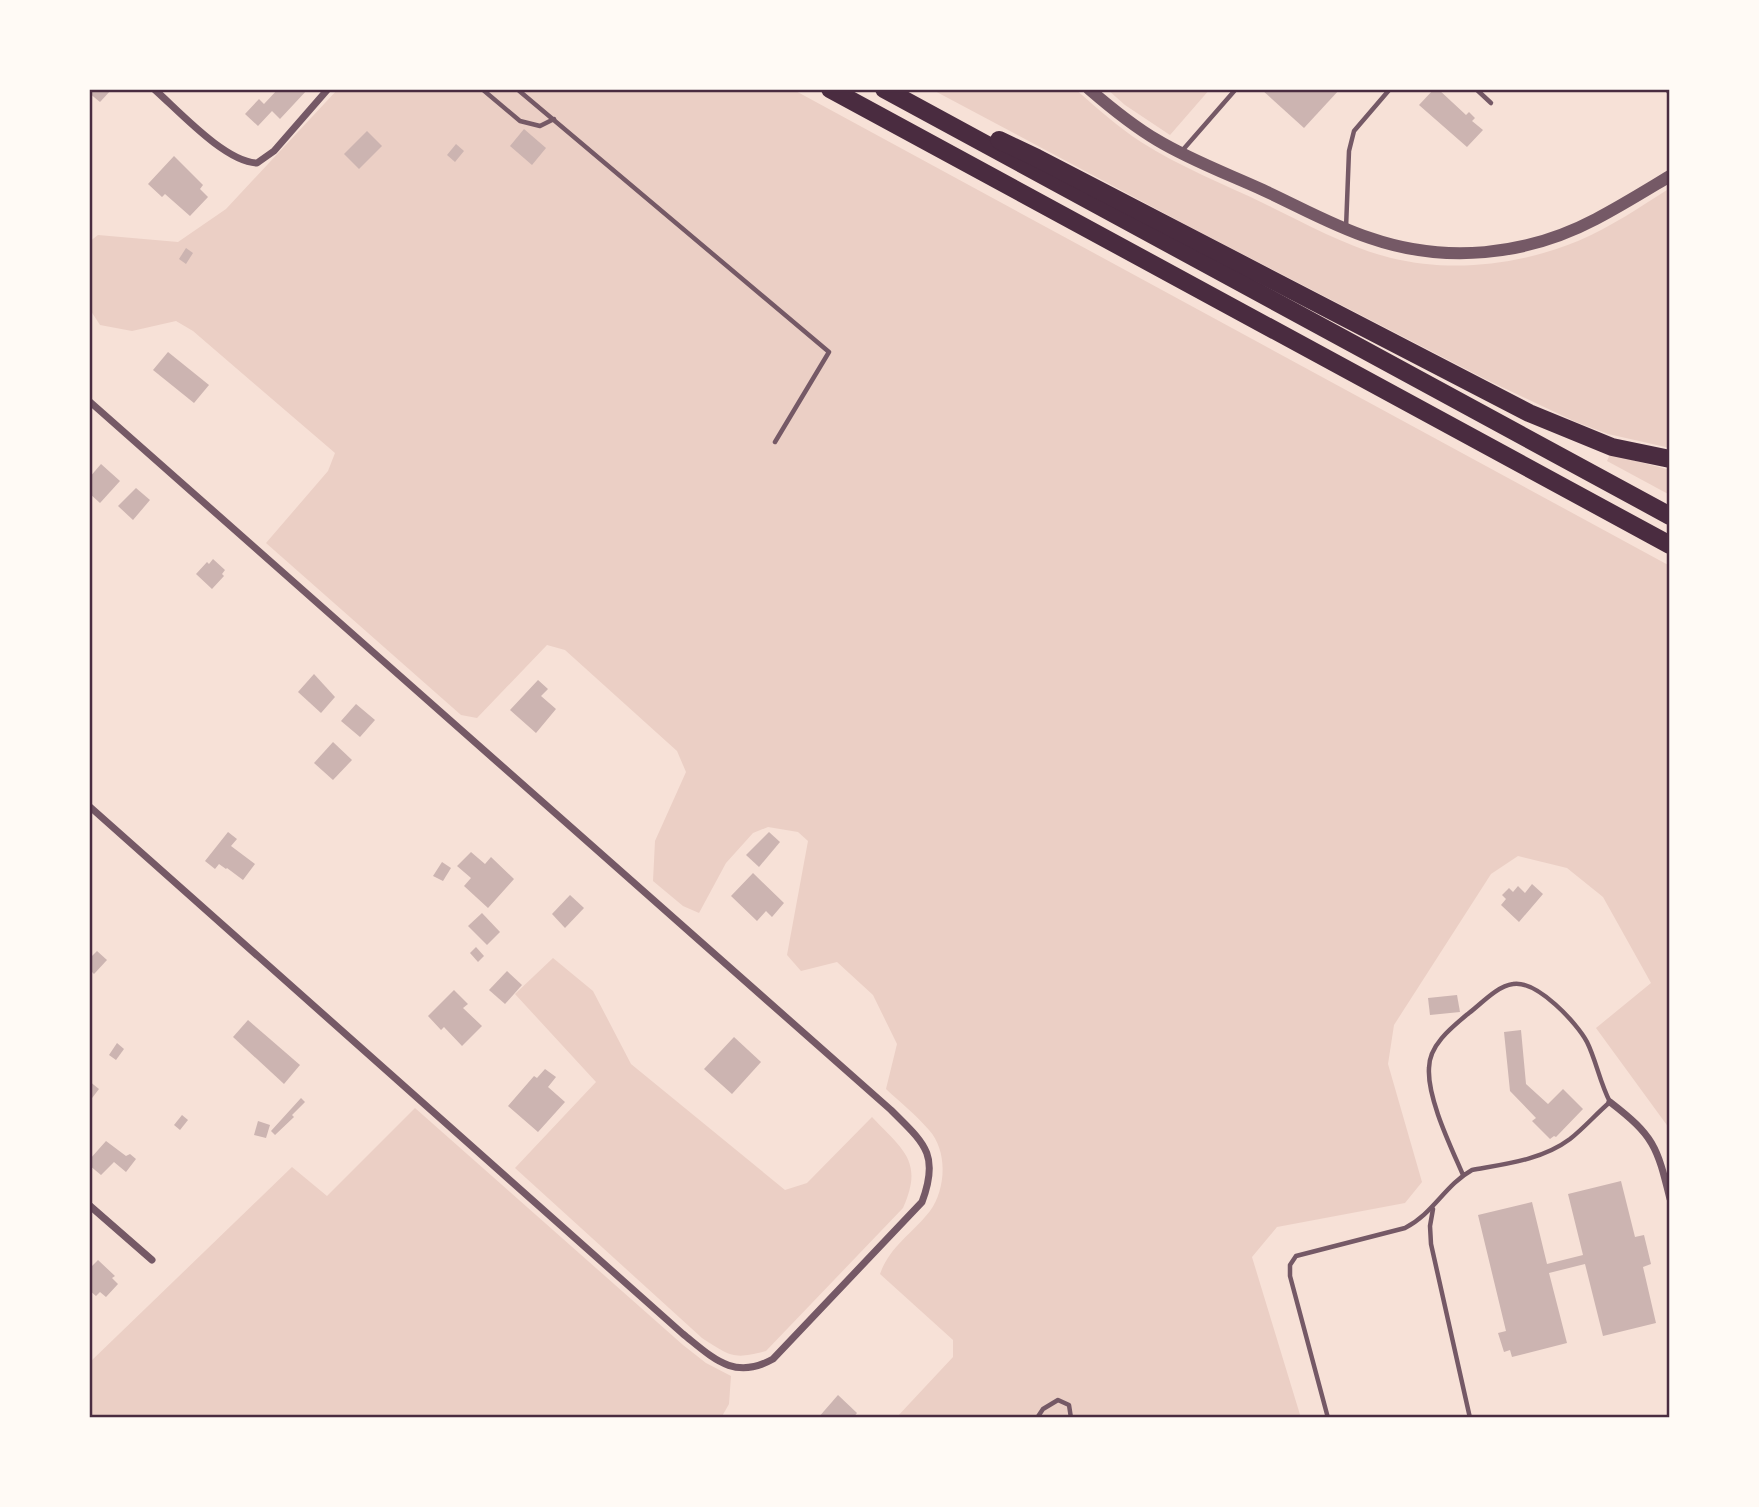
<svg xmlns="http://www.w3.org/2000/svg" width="1759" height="1507" viewBox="0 0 1759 1507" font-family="Rubik,sans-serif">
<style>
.green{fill:#ebcfc5}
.building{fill:#ccb4b1}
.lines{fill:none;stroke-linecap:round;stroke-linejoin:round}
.service{stroke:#755966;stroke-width:4.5}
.minor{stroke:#755966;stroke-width:7}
.tertiary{stroke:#755966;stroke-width:12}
.motorway{stroke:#4a2c40;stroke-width:18}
.neatline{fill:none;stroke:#4a2c40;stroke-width:2.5}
</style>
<rect width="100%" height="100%" fill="#f7e1d7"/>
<!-- green -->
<g class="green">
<path d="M338,89H792L1670,566V1133L1669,1128L1596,1028L1651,983L1603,897L1567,868L1518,856L1491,874L1394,1025L1388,1064L1422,1182L1405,1203L1277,1227L1252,1257L1301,1418H896L953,1357V1340L880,1274C890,1246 912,1234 930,1211C946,1189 948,1151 929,1130C916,1115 900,1102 886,1089L897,1044L873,995L837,962L801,971L787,955L808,841L798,832L768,827L753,833L726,863L699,913L683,906L653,881L655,841L686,772L677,751L565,650L547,645L477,718L461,715L266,543L328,471L335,453L193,331L176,321L132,331L100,325L89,308V242L98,235L178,242L226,209Z"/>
<path d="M931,89H1075C1097,108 1118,127 1141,142C1180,167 1224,184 1265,204C1305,223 1347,247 1391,258C1453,273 1520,265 1578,241C1611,227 1640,207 1670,188V448L1608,434L1576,422L1487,380L1190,227Z"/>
<polygon points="1107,89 1210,89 1170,135 1125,105"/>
<polygon points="1610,454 1670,470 1670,495 1607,461"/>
<path d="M553,958L593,991L631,1064L785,1190L807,1183L872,1117C903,1150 924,1161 903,1208L766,1351C733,1360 730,1356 702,1338L515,1168L596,1082L515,994Z"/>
<polygon points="415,1108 683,1345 706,1363 731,1376 729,1404 721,1418 89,1418 89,1363 292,1167 327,1196"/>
</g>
<!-- building -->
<g class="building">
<polygon points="89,89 112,89 100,102 89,93"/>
<polygon points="278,89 308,89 280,119 272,111 258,126 245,114 259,99 264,104"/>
<polygon points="1261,89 1340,89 1304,128"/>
<polygon points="1434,89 1438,89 1466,115 1469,112 1475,118 1472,121 1483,130 1467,147 1419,105"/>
<polygon points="524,129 546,148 532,165 510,146"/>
<polygon points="367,131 382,146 359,169 344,154"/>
<polygon points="456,144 464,151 455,162 447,155"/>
<polygon points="174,156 203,185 200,189 208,197 190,216 165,194 162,197 148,184"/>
<polygon points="186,248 193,253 186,264 179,259"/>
<polygon points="168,352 209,385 194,403 153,370"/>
<polygon points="101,464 120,481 100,503 89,493 89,478"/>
<polygon points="136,488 150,500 133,520 118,506"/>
<polygon points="213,559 225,570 222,574 224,576 212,589 196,574 207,562 209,564"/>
<polygon points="314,674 335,697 321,713 298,692"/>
<polygon points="538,680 548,689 541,696 556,709 536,733 510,710"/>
<polygon points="356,704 375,720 360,737 341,721"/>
<polygon points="333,742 352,760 333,780 314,763"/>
<polygon points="228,832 237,839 231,846 255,864 243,880 227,868 226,869 219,864 215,869 205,861"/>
<polygon points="769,832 780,842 759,867 746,855"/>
<polygon points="471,852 485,864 491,857 514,879 488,908 464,886 471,878 457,866"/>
<polygon points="442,862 451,868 443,881 433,876"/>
<polygon points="753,873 784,903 772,917 766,911 757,921 731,896"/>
<polygon points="1532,884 1543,894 1519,922 1501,905 1506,899 1502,895 1509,888 1513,892 1518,886 1525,893"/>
<polygon points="570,895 584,908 565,928 552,914"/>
<polygon points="482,913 500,932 487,945 468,926"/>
<polygon points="476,947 484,956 478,962 470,953"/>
<polygon points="97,951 107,960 94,974 89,969 89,959"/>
<polygon points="507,971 522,985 505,1004 489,990"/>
<polygon points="454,990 468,1004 463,1008 482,1026 462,1046 444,1027 441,1030 428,1016"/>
<polygon points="1457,995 1460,1012 1430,1015 1428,998"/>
<polygon points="248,1020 300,1065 284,1084 233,1037"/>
<polygon points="1521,1030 1526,1084 1548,1104 1563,1089 1583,1109 1556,1137 1554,1136 1550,1139 1532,1121 1536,1118 1510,1091 1504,1032"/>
<polygon points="734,1037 761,1062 732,1094 704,1069"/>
<polygon points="117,1043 124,1049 116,1060 109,1055"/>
<polygon points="545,1069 556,1077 548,1087 565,1102 538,1132 508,1106 534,1076 537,1078"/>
<polygon points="89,1081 99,1089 89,1102"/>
<polygon points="301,1098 305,1102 292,1115 294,1117 275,1135 271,1131"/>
<polygon points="182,1115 188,1120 180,1130 174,1125"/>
<polygon points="258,1121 270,1125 266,1138 254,1135"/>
<polygon points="106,1141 126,1156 130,1154 136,1159 126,1172 114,1162 101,1175 89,1165 90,1159"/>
<polygon points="1621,1181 1635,1237 1644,1235 1651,1264 1643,1267 1656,1323 1603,1336 1585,1264 1549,1273 1567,1343 1512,1357 1510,1350 1504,1352 1498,1333 1506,1331 1478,1215 1532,1202 1547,1264 1583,1255 1568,1194"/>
<polygon points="98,1260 115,1276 112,1278 118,1284 106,1297 100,1292 96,1296 89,1290 89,1269"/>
<polygon points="838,1395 857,1413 853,1418 818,1418"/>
</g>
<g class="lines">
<!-- service -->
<g class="service">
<polyline points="482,89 520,121 540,126 554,119"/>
<polyline points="517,89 829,352 775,442"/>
<polyline points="1476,89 1491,103"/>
<polyline points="1667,89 1670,94"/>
<polyline points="1181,152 1236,89"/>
<polyline points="1346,228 1349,151 1354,131 1390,89"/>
<polyline points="1433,1209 1430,1226 1431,1244 1470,1418"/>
<polyline points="1037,1418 1043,1409 1058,1400 1069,1405 1071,1418"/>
<path d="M1328,1418L1290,1276V1265L1296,1256L1405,1228C1433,1214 1445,1185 1472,1170C1505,1164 1542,1160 1570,1139C1584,1128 1596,1114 1610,1102C1600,1083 1596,1060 1587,1042C1577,1023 1537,980 1513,984C1497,986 1481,1004 1469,1013C1452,1027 1429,1045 1429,1068C1427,1098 1451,1147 1463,1175"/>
</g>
<!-- minor -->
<g class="minor">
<path d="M154,89C179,111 225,162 257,163L274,151L328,89"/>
<path d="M89,401L891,1110C924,1143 940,1154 922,1202L773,1359C734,1381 713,1358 683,1334L89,806"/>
<path d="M1610,1102C1654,1136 1657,1146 1670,1199"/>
<polyline points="89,1205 152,1260"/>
</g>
<!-- tertiary -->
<path class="tertiary" d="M1089,89C1111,108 1133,126 1157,140C1190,160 1228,174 1263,190C1298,206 1333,226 1370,238C1445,264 1526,256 1596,219C1621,206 1645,191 1670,176"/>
<!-- motorway -->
<g class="motorway">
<polyline points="830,89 1670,545"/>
<polyline points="884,89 1670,516"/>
<polyline points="999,140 1037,158 1529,413 1612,447 1670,459"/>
</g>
</g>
<!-- border -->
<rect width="1759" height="1507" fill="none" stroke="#fffaf5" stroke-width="182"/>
<rect x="91" y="91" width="1577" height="1325" class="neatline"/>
</svg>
